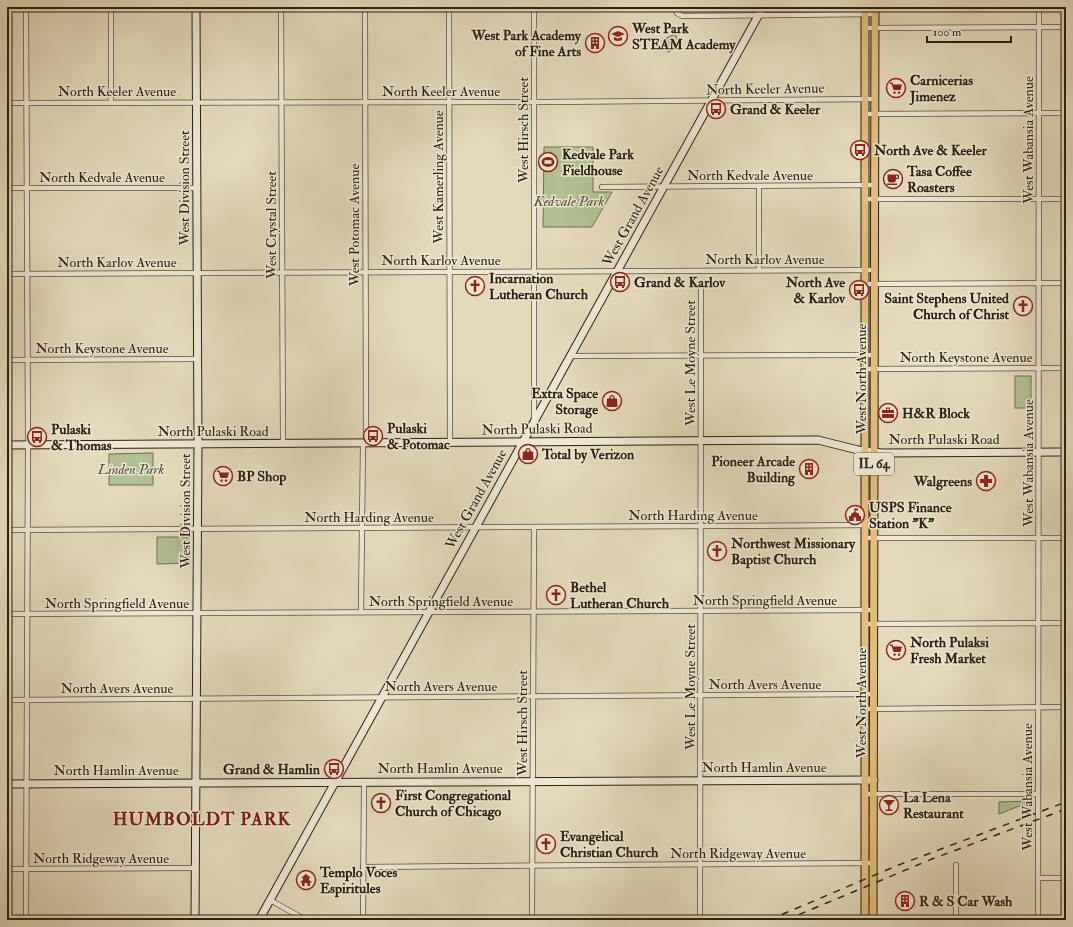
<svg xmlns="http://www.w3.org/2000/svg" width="1073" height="927" viewBox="0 0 1073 927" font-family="'IM FELL Double Pica',serif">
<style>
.green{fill:#b2c092;stroke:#6e7051}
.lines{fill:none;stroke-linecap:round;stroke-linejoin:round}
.street-casing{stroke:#594e3b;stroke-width:6}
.secondary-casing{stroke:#2b2010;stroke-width:9}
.primary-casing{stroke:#2b2010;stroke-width:9}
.street{stroke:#ede7d3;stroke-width:4.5}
.secondary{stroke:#ede7d3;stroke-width:7}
.primary{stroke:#e2bd7e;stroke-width:7}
.rail{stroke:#2b2010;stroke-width:1.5;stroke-dasharray:7 7;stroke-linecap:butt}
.labels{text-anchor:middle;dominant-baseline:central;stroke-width:3;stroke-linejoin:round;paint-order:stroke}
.shield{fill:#ede7d3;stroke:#655c4a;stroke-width:1}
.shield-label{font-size:13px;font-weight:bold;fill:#2b2010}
.poi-label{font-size:14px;font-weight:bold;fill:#2b2010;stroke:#ede7d3;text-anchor:start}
.street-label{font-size:14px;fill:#2b2010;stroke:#ede7d3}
.park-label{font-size:14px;font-style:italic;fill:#545037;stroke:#ede7d3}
.district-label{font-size:18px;font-weight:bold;letter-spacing:1px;fill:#7a1f14;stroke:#ede7d3}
</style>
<rect width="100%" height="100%" fill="#e4dabb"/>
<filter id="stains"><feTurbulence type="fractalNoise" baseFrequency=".005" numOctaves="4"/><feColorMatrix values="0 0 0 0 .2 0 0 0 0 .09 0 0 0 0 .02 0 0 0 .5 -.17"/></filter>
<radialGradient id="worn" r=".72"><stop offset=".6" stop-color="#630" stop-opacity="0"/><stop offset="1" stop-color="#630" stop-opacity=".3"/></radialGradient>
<!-- green -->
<g class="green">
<polygon points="675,34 681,46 668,52 662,40"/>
<polygon points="544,147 593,147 593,192 612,192 592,227 543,227"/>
<rect x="1015" y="376" width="16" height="32"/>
<polygon points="153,453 153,485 109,485 109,454"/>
<polygon points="157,537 189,537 189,563 157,564"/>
<polygon points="1032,801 999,814 999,802"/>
</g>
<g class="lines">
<!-- street casing -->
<g class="street-casing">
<g id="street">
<polyline points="111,7 111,102"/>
<polyline points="281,7 283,444"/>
<polyline points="365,7 366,443"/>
<polyline points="449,7 450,443"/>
<polyline points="534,7 534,419"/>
<polyline points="675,7 677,13 682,16 875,14"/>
<polyline points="865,28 1066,27"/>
<polyline points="7,103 546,102 875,99"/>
<polyline points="865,114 1066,113"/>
<polyline points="602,187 875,185"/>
<polyline points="7,188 197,188"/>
<polyline points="865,199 1066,199"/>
<polyline points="759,270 759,186"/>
<polyline points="7,274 874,270"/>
<polyline points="865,284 1066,283"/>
<polyline points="570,356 874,355"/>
<polyline points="7,360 198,359"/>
<polyline points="865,369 1066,368"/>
<polyline points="7,530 874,525"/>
<polyline points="865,538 1066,538"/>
<polyline points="361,612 363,443"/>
<polyline points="7,614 874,610"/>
<polyline points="865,624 1066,623"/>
<polyline points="7,700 874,694"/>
<polyline points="865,709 1066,707"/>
<polyline points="866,794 1038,794"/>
<polyline points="363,867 873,863"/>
<polyline points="7,869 195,868"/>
<polyline points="1038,878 1066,878"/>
<polyline points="270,900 306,920"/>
<polyline points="26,920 28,445 26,7"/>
<polyline points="363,920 364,782"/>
<polyline points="532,920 534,527"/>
<polyline points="700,920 701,286"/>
<polyline points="956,920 956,865"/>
<polyline points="1038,920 1039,7"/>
</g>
</g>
<!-- secondary casing -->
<g class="secondary-casing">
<g id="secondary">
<polyline points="7,445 818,440 858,450 882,453 1066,452"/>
<polyline points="7,784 874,780"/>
<polyline points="195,920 198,445 196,7"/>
<polyline points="259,920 763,7"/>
</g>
</g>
<!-- primary casing -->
<g class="primary-casing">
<g id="primary">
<polyline points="865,920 865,7"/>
<polyline points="873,920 875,7"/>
</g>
</g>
<!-- street -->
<use href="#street" class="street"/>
<!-- secondary -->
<use href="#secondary" class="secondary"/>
<!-- primary -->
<use href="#primary" class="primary"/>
<!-- rail -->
<g class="rail">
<polyline points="769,920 896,866 1066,802"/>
<polyline points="786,920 932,859 1066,809"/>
</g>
</g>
<!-- icons -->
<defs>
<g id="school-ring" transform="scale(1)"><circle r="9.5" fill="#ede7d3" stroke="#8f2418" stroke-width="1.5"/><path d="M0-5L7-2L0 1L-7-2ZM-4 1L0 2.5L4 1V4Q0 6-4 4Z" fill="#8f2418"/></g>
<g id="building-ring" transform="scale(1)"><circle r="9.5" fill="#ede7d3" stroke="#8f2418" stroke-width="1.5"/><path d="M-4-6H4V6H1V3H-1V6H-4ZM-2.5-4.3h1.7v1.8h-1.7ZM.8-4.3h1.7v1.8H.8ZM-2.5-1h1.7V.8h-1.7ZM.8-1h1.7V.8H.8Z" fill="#8f2418"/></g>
<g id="supermarket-ring" transform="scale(1)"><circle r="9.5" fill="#ede7d3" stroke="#8f2418" stroke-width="1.5"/><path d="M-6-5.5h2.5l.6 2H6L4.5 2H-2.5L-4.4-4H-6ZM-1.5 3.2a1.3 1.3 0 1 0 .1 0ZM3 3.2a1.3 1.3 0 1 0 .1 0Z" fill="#8f2418"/></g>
<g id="bus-ring" transform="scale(1)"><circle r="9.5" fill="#ede7d3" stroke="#8f2418" stroke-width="1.5"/><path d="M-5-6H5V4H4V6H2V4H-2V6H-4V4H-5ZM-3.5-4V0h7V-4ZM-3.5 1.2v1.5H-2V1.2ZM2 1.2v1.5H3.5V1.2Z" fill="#8f2418"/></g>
<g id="stadium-ring" transform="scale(1)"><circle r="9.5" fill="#ede7d3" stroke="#8f2418" stroke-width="1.5"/><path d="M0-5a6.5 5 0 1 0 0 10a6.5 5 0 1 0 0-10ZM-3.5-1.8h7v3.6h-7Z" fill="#8f2418"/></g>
<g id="cafe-ring" transform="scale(1)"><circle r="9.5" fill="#ede7d3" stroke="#8f2418" stroke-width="1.5"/><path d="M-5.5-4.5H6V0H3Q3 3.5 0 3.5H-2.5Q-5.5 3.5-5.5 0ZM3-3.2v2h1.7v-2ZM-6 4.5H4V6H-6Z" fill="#8f2418"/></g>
<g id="church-ring" transform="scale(1)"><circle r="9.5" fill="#ede7d3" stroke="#8f2418" stroke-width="1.5"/><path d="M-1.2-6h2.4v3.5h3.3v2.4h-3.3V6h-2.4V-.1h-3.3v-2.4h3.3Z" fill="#8f2418"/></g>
<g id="shop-ring" transform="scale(1)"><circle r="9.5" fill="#ede7d3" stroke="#8f2418" stroke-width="1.5"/><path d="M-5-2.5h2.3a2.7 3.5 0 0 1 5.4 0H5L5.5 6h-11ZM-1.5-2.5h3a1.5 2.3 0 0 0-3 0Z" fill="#8f2418"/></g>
<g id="office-ring" transform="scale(1)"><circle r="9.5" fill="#ede7d3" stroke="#8f2418" stroke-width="1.5"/><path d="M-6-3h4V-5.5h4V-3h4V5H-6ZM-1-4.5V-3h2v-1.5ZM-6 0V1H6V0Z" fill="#8f2418"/></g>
<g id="pharmacy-ring" transform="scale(1)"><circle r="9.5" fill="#ede7d3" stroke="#8f2418" stroke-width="1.5"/><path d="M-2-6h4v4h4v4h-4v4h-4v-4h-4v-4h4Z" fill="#8f2418"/></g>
<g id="civic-ring" transform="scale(1)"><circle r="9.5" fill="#ede7d3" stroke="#8f2418" stroke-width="1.5"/><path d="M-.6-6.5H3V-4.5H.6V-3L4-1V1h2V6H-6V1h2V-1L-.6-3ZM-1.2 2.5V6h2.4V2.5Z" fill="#8f2418"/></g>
<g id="bar-ring" transform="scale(1)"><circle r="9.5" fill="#ede7d3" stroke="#8f2418" stroke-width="1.5"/><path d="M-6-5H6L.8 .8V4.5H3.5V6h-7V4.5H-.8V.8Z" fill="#8f2418"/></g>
<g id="temple-ring" transform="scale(1)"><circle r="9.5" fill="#ede7d3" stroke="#8f2418" stroke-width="1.5"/><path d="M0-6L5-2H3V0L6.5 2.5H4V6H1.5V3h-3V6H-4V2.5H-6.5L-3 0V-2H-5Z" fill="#8f2418"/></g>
</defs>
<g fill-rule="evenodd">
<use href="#school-ring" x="618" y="36"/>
<use href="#building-ring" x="595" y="43"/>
<use href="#supermarket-ring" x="896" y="88"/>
<use href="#bus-ring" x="716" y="109"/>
<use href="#bus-ring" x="860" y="150"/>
<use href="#stadium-ring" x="548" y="162"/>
<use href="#cafe-ring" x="893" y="179"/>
<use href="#bus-ring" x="620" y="282"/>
<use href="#church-ring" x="475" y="286"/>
<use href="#bus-ring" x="859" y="290"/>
<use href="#church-ring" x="1023" y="306"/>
<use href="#shop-ring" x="612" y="401"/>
<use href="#office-ring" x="888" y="413"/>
<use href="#bus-ring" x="373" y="436"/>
<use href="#bus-ring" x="37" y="437"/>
<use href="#shop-ring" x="528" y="454"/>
<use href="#building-ring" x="809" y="469"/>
<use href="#supermarket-ring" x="223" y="476"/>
<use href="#pharmacy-ring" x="986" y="481"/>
<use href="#civic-ring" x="855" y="515"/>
<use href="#church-ring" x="717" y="551"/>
<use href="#church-ring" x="556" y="595"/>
<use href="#supermarket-ring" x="896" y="650"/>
<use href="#bus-ring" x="334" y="769"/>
<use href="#church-ring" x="381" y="803"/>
<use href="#bar-ring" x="889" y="805"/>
<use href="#church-ring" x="546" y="844"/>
<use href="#temple-ring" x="306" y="880"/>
<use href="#building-ring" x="905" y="901"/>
</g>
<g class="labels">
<!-- shield labels -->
<rect class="shield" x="854" y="453" width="40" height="22" rx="3"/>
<g class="shield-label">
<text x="874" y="464">IL 64</text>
</g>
<!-- poi labels -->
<g class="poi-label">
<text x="632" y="28">West Park<tspan x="632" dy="16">STEAM Academy</tspan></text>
<text x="581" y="35" text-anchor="end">West Park Academy<tspan x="581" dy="16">of Fine Arts</tspan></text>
<text x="910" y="80">Carnicerias<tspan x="910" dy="16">Jimenez</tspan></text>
<text x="730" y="109">Grand &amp; Keeler</text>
<text x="874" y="150">North Ave &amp; Keeler</text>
<text x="562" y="154">Kedvale Park<tspan x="562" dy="16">Fieldhouse</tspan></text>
<text x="907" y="171">Tasa Coffee<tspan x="907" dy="16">Roasters</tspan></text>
<text x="489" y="278">Incarnation<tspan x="489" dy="16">Lutheran Church</tspan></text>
<text x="634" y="282">Grand &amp; Karlov</text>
<text x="845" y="282" text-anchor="end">North Ave<tspan x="845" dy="16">&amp; Karlov</tspan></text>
<text x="1009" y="298" text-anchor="end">Saint Stephens United<tspan x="1009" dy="16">Church of Christ</tspan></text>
<text x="598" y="393" text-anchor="end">Extra Space<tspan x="598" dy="16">Storage</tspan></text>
<text x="902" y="413">H&amp;R Block</text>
<text x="387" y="428">Pulaski<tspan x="387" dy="16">&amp; Potomac</tspan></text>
<text x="51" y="429">Pulaski<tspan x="51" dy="16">&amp; Thomas</tspan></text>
<text x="542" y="454">Total by Verizon</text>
<text x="795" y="461" text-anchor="end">Pioneer Arcade<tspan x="795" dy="16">Building</tspan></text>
<text x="237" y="476">BP Shop</text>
<text x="972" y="481" text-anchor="end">Walgreens</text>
<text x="869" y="507">USPS Finance<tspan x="869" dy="16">Station "K"</tspan></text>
<text x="731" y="543">Northwest Missionary<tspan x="731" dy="16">Baptist Church</tspan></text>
<text x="570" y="587">Bethel<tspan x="570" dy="16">Lutheran Church</tspan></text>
<text x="910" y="642">North Pulaksi<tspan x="910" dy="16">Fresh Market</tspan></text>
<text x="320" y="769" text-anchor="end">Grand &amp; Hamlin</text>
<text x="395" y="795">First Congregational<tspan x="395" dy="16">Church of Chicago</tspan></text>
<text x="903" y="797">La Lena<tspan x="903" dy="16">Restaurant</tspan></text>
<text x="560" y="836">Evangelical<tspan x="560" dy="16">Christian Church</tspan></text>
<text x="320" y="872">Templo Voces<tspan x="320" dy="16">Espiritules</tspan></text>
<text x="919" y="901">R &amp; S Car Wash</text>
</g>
<!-- street labels -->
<g class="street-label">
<text transform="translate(765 89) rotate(-1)">North Keeler Avenue</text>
<text x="117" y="91">North Keeler Avenue</text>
<text x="441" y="91">North Keeler Avenue</text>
<text transform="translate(523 130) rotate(-90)">West Hirsch Street</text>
<text transform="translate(1028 140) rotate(-90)">West Wabansia Avenue</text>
<text x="750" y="175">North Kedvale Avenue</text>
<text x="102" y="177">North Kedvale Avenue</text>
<text transform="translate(438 177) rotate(-90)">West Kamerling Avenue</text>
<text transform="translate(184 188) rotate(-90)">West Division Street</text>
<text transform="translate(633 216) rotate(-61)">West Grand Avenue</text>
<text transform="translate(271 225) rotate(-90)">West Crystal Street</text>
<text transform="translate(354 225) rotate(-90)">West Potomac Avenue</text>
<text x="765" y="259">North Karlov Avenue</text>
<text x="441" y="260">North Karlov Avenue</text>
<text x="117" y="262">North Karlov Avenue</text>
<text x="102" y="348">North Keystone Avenue</text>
<text x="966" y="357">North Keystone Avenue</text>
<text transform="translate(690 363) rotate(-90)">West Le Moyne Street</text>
<text transform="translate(861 379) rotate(-90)">West North Avenue</text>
<text transform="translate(537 429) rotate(-1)">North Pulaski Road</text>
<text x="213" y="431">North Pulaski Road</text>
<text x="944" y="439">North Pulaski Road</text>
<text transform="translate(1028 463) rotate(-90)">West Wabansia Avenue</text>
<text transform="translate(476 499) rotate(-61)">West Grand Avenue</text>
<text transform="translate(185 511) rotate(-90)">West Division Street</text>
<text x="693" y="515">North Harding Avenue</text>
<text x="369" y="517">North Harding Avenue</text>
<text x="765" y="600">North Springfield Avenue</text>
<text x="441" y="601">North Springfield Avenue</text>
<text x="117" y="603">North Springfield Avenue</text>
<text x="765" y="684">North Avers Avenue</text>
<text x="441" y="686">North Avers Avenue</text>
<text transform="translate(690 687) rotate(-90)">West Le Moyne Street</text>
<text x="117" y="688">North Avers Avenue</text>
<text transform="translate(861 703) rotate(-90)">West North Avenue</text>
<text transform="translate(522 723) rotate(-90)">West Hirsch Street</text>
<text x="764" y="767">North Hamlin Avenue</text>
<text x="440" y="768">North Hamlin Avenue</text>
<text x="116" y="770">North Hamlin Avenue</text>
<text transform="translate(1027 787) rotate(-90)">West Wabansia Avenue</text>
<text x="738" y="853">North Ridgeway Avenue</text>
<text x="101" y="858">North Ridgeway Avenue</text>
</g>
<!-- park labels -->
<g class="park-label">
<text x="569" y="201">Kedvale Park</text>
<text x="131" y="469">Linden Park</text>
</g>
<!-- district labels -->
<g class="district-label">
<text x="202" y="819">HUMBOLDT PARK</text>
</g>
</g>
<!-- margin -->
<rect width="1073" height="927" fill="none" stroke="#e4dabb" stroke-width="24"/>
<rect x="8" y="8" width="1057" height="911" fill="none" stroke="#2b2010" stroke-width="2"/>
<rect x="12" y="12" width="1049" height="903" fill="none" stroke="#2b2010"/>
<!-- scale -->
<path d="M927 36v6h84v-6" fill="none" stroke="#2b2010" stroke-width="2"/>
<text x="933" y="36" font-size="12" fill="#2b2010" stroke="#ede7d3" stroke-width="3" paint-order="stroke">100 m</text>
<rect width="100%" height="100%" filter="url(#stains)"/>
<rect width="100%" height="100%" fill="url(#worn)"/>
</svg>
